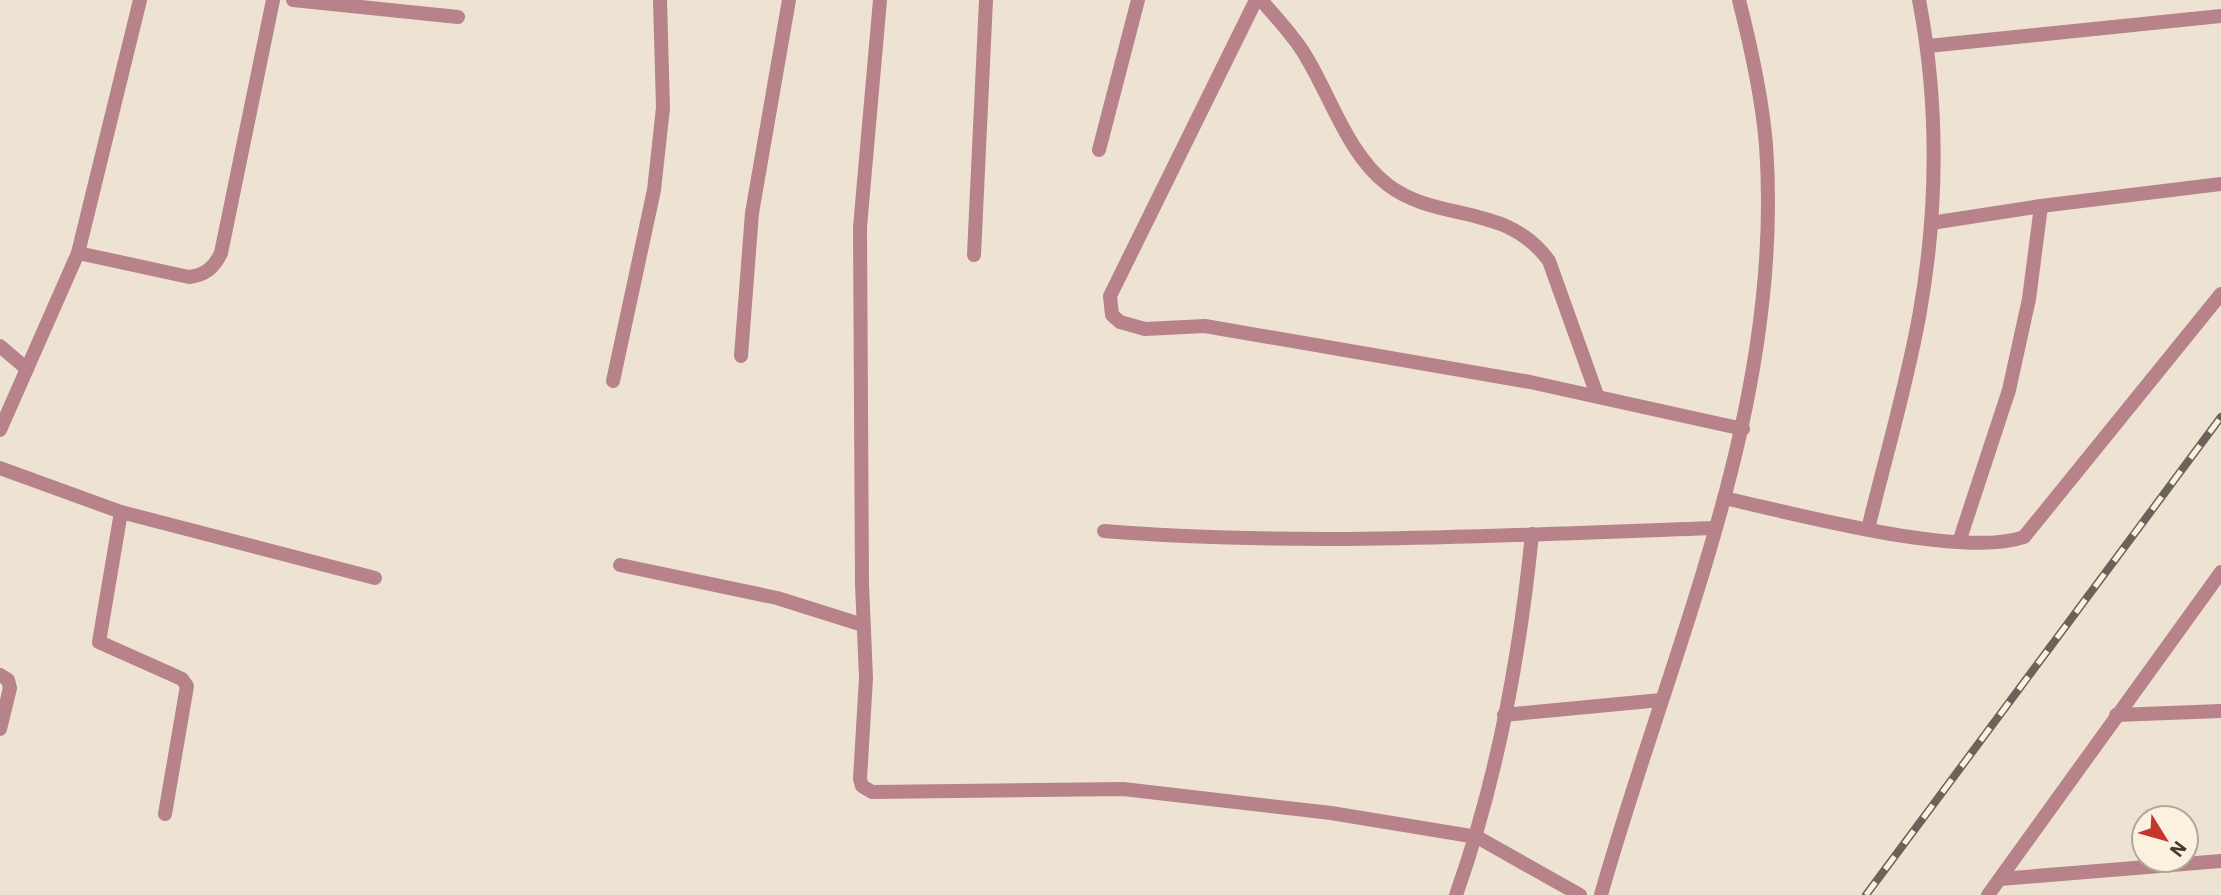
<svg xmlns="http://www.w3.org/2000/svg" width="2221" height="895" viewBox="0 0 2221 895" font-family="'IBM Plex Sans',sans-serif">
<style>
.lines{fill:none;stroke-linecap:round;stroke-linejoin:round}
.street{stroke:#b7828a;stroke-width:14}
.rail-casing{stroke:#69635a;stroke-width:8}
.rail{stroke:#fcf0df;stroke-width:5;stroke-dasharray:16;stroke-linecap:butt}
</style>
<rect width="100%" height="100%" fill="#eee3d2"/>
<g class="lines">
<!-- street -->
<g class="street">
<polyline points="293,0 458,17"/>
<polyline points="880,0 860,227 862,584 866,678 860,779 862,786 872,792 1123,789 1331,813 1477,837 1580,895"/>
<polyline points="1256,0 1110,296 1112,315 1120,322 1145,329 1205,326 1530,382 1743,429"/>
<path d="M1261,0C1275,16 1290,32 1302,50C1330,93 1346,153 1388,185C1438,223 1507,202 1549,261L1597,395"/>
<polyline points="1928,46 2221,16"/>
<polyline points="1099,150 1138,0"/>
<polyline points="1931,223 2041,206 2221,184"/>
<path d="M78,253L189,277C205,275 214,268 221,253L273,0"/>
<polyline points="974,255 986,0"/>
<polyline points="0,346 27,369"/>
<polyline points="741,356 752,213 789,0"/>
<polyline points="613,381 654,190 663,108 660,0"/>
<polyline points="0,430 78,253 140,0"/>
<polyline points="0,468 121,512 375,578"/>
<path d="M1724,498C1793,513 1961,559 2024,537L2221,294"/>
<polyline points="121,512 99,642 182,679 187,686 165,814"/>
<path d="M1868,529C1885,459 1906,388 1919,317C1938,213 1939,103 1919,0"/>
<path d="M1104,531C1305,547 1513,535 1715,528"/>
<polyline points="1959,542 2009,390 2029,299 2041,206"/>
<polyline points="620,565 777,598 863,625"/>
<polyline points="0,675 8,680 10,688 0,729"/>
<polyline points="1504,715 1661,700"/>
<polyline points="2116,715 2221,711"/>
<polyline points="2000,879 2221,861"/>
<path d="M1456,895C1497,780 1520,655 1532,534"/>
<path d="M1601,895C1670,650 1785,406 1766,145C1762,97 1751,47 1739,0"/>
<polyline points="1988,895 2221,572"/>
</g>
<!-- rail casing -->
<g class="rail-casing">
<polyline id="rail" points="1866,895 2221,417"/>
</g>
<!-- rail -->
<use href="#rail" class="rail"/>
</g>
<!-- north arrow -->
<g transform="translate(2165 839) rotate(127)"><circle r="33" fill="#fcf0df" stroke="#b0a89b" stroke-width="2"/>
<path d="M0-5L12 26L0 18L-12 26Z" fill="#c3362e"/>
<text y="-10" font-size="19" font-weight="bold" text-anchor="middle" fill="#3f3b34">N</text>
</g>
</svg>
